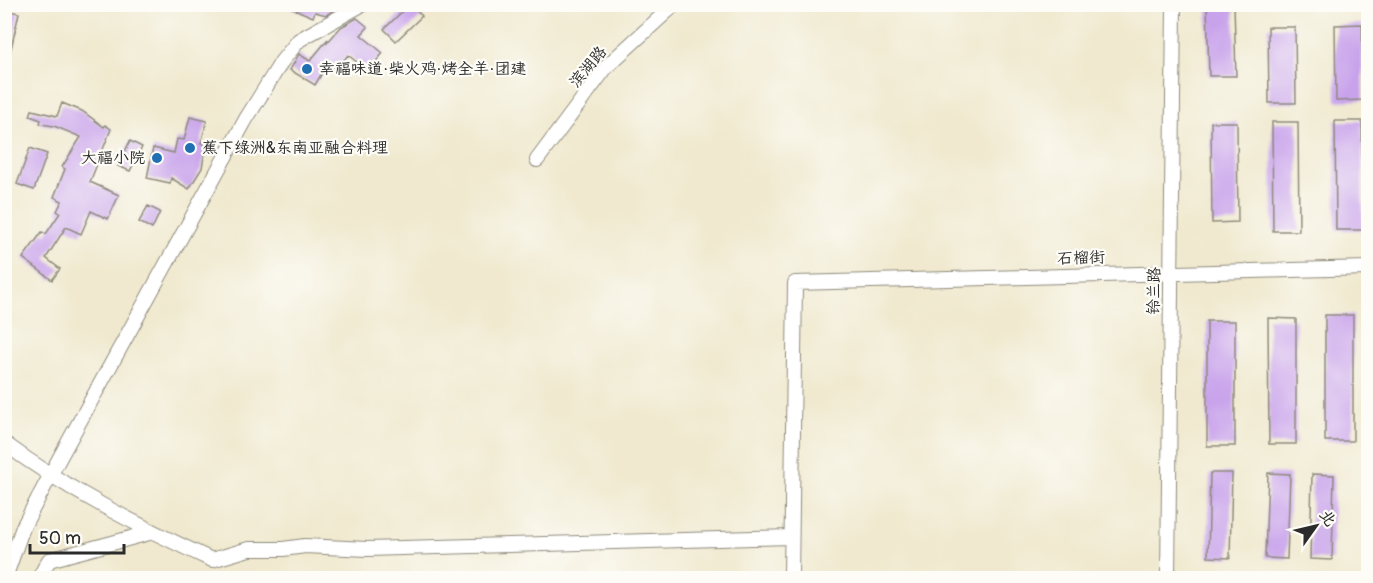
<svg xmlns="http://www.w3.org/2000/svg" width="1373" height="583" font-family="Pangolin,'LXGW WenKai TC',sans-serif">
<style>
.building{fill:#c8a2eb}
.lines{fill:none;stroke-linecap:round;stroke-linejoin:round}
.minor-casing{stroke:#8e8a7d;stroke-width:16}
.minor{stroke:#fff;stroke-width:14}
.poi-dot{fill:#1f6fb2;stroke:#fdfcf7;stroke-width:2}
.labels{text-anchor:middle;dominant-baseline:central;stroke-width:4.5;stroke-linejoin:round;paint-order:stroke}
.street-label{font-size:16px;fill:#2b2b2b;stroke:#fdfcf7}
.poi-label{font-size:16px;fill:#2b2b2b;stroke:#fdfcf7;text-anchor:start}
</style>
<rect width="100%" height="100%" fill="#fdfcf7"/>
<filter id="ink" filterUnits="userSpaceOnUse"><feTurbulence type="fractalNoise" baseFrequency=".0167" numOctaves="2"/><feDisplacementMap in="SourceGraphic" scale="12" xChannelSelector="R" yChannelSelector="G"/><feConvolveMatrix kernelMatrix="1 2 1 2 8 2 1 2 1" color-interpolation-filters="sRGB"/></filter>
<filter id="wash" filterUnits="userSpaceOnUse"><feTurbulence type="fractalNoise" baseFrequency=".008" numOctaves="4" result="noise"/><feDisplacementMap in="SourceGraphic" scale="24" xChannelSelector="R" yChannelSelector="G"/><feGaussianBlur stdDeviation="1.35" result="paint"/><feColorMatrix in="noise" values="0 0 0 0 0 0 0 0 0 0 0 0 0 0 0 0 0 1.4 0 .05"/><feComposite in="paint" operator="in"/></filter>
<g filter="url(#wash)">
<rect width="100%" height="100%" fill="#f0e9cf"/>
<g id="blocks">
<path class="building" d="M282,4H337L335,9L326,15L315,12L313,17Z
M410,4L422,16L396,41L384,29Z
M1207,4H1234L1236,76H1209Z
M4,10L19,13L9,58H4Z
M357,18L368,27L361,35L383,53L368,71L348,55L336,70L328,63L315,85L290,70L299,54L310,61L328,39L326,44L341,27Z
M1362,24L1363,100L1336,101L1335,25Z
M1268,27H1295L1296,103H1269Z
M62,103L82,111L104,127L105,125L111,129L90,182L119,195L108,219L91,211L81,234L66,227L46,258L60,269L52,280L23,258L42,232L46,234L60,213L57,211L62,201L54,197L65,169L62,167L81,137L54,126L40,124L41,120L30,116L32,110L57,116Z
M190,117L207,121L201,143L206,144L202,168L189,189L171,178L170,183L147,178L153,148L174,153L177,139L184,140Z
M1335,121H1362L1363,230H1336Z
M1211,122H1237L1238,222L1212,223Z
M1272,122H1298L1299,231H1273Z
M130,141L142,147L130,171L118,166Z
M30,148L47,154L34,190L17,184Z
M148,206L160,212L152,229L139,222Z
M1325,315H1353V441H1325Z
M1268,318L1296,319V444H1269Z
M1207,321H1235V446H1207Z
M1210,473H1232L1230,558L1208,557Z
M1268,473L1290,474L1287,559L1265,558Z
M1312,474L1334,475L1332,560L1310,559Z"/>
</g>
</g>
<g filter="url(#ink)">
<use href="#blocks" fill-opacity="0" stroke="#8e8a7d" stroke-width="1.5"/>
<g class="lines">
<defs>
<path id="minor" d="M537,160L607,66L675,4
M4,443C69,491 139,526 212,560L249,549H283L305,546L367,549L791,537
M5,578L23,527L59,459L246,119L282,61L299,40L363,4
M39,578L49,560L153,532
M791,578L795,283L1368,268
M1168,578L1174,4"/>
</defs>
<use href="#minor" class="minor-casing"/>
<use href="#minor" class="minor"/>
</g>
</g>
<g class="poi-dot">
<circle cx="307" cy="69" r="6"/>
<circle cx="190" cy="148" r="6"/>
<circle cx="157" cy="158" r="6"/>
</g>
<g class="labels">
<g class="street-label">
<text transform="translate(588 67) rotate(-50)">滨湖路</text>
<text transform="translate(1081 258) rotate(-2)">石榴街</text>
<text transform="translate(1154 291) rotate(-89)">铃兰路</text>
</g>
<g class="poi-label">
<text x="319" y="69">幸福味道·柴火鸡·烤全羊·团建</text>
<text x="202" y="148">蕉下绿洲&amp;东南亚融合料理</text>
<text x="145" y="158" text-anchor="end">大福小院</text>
</g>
</g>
<rect width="1373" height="583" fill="none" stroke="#fdfcf7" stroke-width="24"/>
<g transform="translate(1316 526) rotate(56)" stroke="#fdfcf7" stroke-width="4.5" paint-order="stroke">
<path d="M0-4.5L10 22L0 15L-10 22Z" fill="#2b2b2b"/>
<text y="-9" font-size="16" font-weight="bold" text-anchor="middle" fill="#2b2b2b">北</text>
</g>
<path d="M30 544v9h94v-9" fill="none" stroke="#2b2b2b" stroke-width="3"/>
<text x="39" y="544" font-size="18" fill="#2b2b2b" stroke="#fdfcf7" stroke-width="4.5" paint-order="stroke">50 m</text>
</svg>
